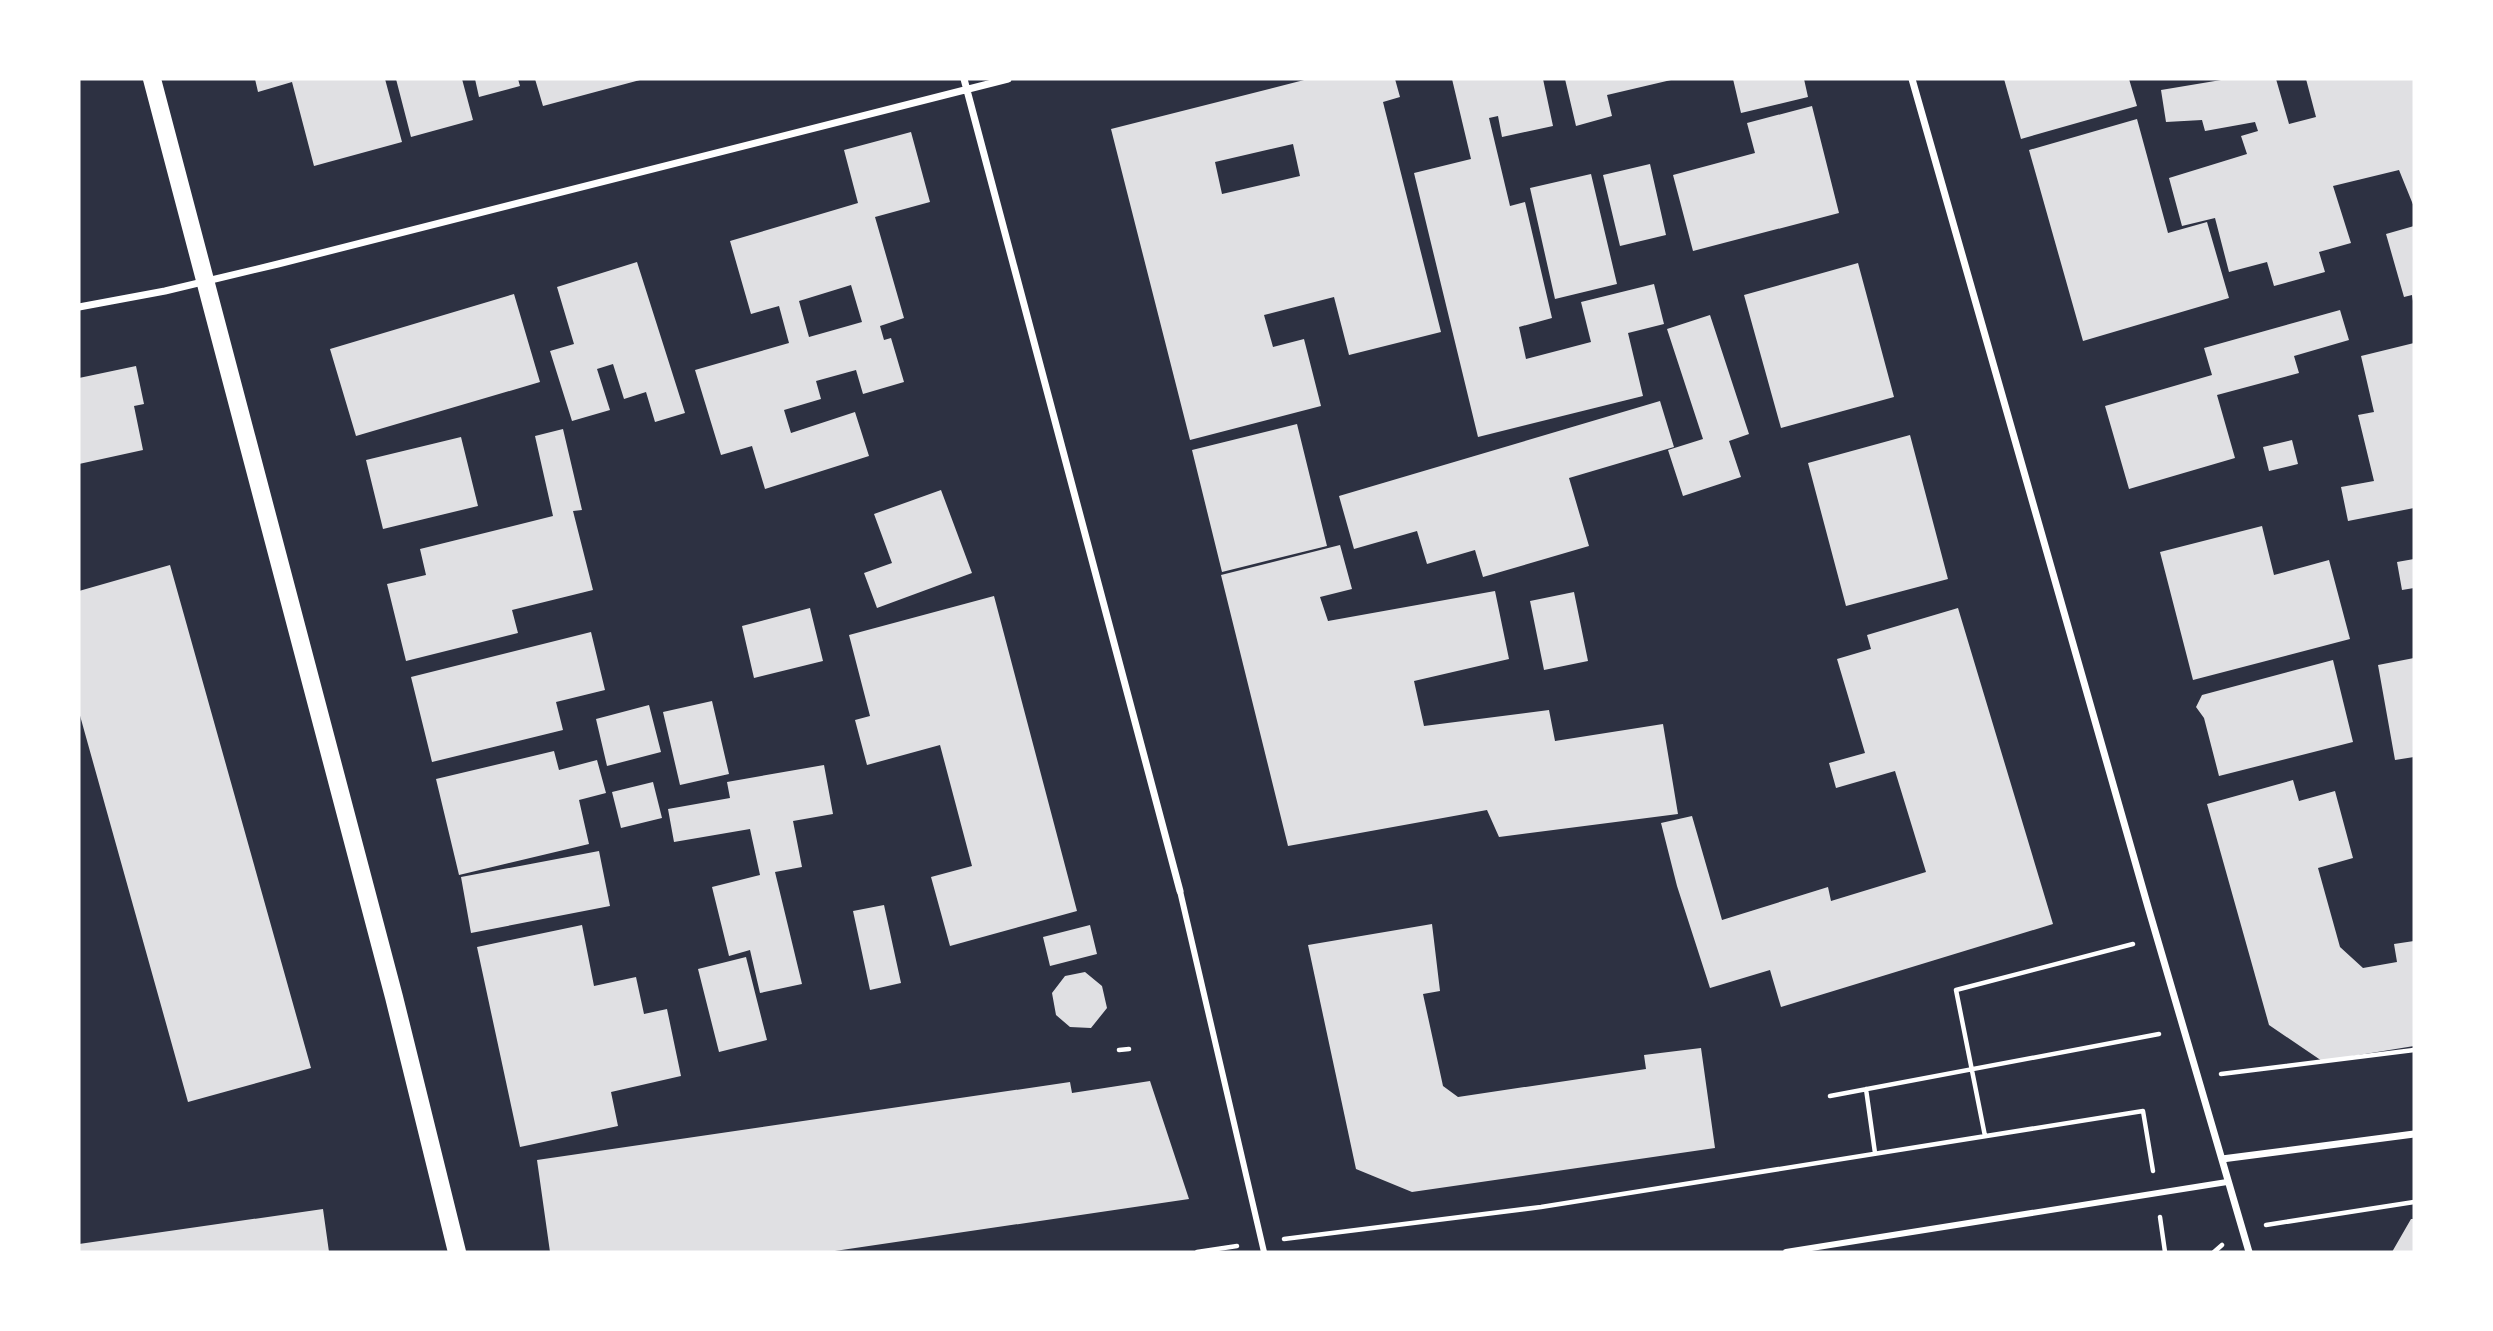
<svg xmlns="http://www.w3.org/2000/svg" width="2493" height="1331" font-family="'IBM Plex Sans',sans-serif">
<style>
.building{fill:#e0e0e3;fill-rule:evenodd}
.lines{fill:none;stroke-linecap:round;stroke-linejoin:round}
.path{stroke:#fff;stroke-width:4.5}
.pedestrian{stroke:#fff;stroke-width:6}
.minor{stroke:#fff;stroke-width:7}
.primary{stroke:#fff;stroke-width:18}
</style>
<rect width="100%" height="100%" fill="#2d3142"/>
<path class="building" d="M255,79H385L402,142L314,166L292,82L258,92Z
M396,79H462L473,120L411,137Z
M475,79H518L520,86L479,97Z
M535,79H640V80L543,106Z
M1308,79H1395L1400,97L1383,102L1441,332L1349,355L1334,297L1264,315L1273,347L1304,339L1321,406L1190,440L1111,129ZM1293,144L1300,176L1222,194L1215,162Z
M1452,79H1543L1553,126L1502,137L1498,116L1489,118L1510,206L1525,202L1552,318L1519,327L1526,359L1591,342L1581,302L1654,284L1664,324L1628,333L1643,396L1478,437L1414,173L1471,159Z
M1565,79H1671V80L1607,95L1612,116L1576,126Z
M1733,79H1804L1808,97L1741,113Z
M2004,79H2129L2137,106L2021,139Z
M2227,79H2276L2289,124L2316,117L2306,79H2414V207L2399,170L2333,186L2351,243L2319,252L2325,272L2274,286L2267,262L2229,272L2215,218L2182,226L2169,178L2247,154L2241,136L2258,131L2255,122L2205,131L2202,120L2166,122L2161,90Z
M1812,106L1839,213L1693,251L1673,175L1755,153L1747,123Z
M2137,119L2168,233L2207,222L2229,298L2083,341L2029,150Z
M911,132L930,202L875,217L904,318L880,326L884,340L891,338L904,382L863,394L856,370L816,381L821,399L784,410L791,433L855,412L869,456L765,489L752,446L721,455L695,370L789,343L779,306L751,314L730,241L858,203L844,150ZM851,285L862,322L809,337L799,301Z
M1650,164L1666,235L1620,246L1603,175Z
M1591,174L1617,284L1555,299L1530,188Z
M2414,226V300L2413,301L2412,295L2404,297L2386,234Z
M637,262L685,413L655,422L646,392L624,399L613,364L597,369L610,410L572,421L550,351L574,344L557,287Z
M1858,263L1894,397L1781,428L1744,295Z
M514,294L540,382L356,436L330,349Z
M2340,310L2349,340L2294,356L2299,373L2217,395L2235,458L2129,489L2105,406L2212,375L2204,348Z
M1710,315L1749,434L1729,441L1741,477L1683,496L1668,450L1703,439L1667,329Z
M2414,343V508L2348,521L2341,487L2374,481L2358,415L2374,412L2361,356Z
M136,366L144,404L134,406L143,450L79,464V378Z
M1660,401L1674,447L1569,478L1589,546L1483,577L1475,550L1427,564L1417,531L1354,549L1339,496Z
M1297,424L1327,546L1222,572L1192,450Z
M563,429L582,510L573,511L593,590L512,610L518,633L406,661L387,584L426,575L420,549L553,516L535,436Z
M1910,435L1948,579L1846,606L1808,463Z
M461,437L478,506L383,529L366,460Z
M2292,440L2298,464L2269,471L2263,447Z
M941,490L972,573L877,608L864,573L892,563L874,514Z
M2262,526L2274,575L2329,560L2350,639L2193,680L2160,552Z
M1340,545L1352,589L1320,597L1328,621L1495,591L1509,659L1414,681L1424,726L1549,710L1555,741L1663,724L1678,814L1499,837L1487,810L1288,846L1221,575Z
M2414,559V588L2402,590L2397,562Z
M170,565L311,1068L188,1102L79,712V591Z
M1574,592L1588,661L1544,670L1530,601Z
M994,596L1077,911L950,946L931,877L972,866L940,745L867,765L855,720L870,716L849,635Z
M810,608L823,661L754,678L742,626Z
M1958,608L2053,924L1781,1007L1770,970L1710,988L1677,886L1661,823L1692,816L1722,920L1828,887L1831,901L1926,872L1895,771L1836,788L1829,763L1865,753L1837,659L1871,649L1867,635Z
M591,632L605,690L556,702L563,730L432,762L411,677Z
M2414,658V757L2395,760L2378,665Z
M2333,660L2353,742L2219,776L2204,718L2196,707L2202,695Z
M712,701L729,774L680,785L663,712Z
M649,705L661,752L607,766L596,719Z
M554,751L559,770L597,760L606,793L579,800L589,844L459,875L436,779Z
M824,765L833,814L793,821L802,867L775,872L802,984L760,993L750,950L729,956L712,887L760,875L750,829L674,842L668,809L730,798L727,782Z
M2293,780L2299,801L2335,791L2353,858L2318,868L2340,947L2363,968L2397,962L2394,944L2414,941V1046L2322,1061L2269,1025L2207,804Z
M653,782L662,818L621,828L612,792Z
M599,851L610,906L471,933L461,877Z
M884,905L901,983L870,990L853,911Z
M1432,924L1440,991L1423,994L1443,1086L1458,1097L1646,1069L1644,1055L1701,1048L1715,1148L1412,1192L1356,1169L1308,945Z
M582,925L594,986L636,977L644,1014L667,1009L681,1076L611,1092L618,1126L520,1147L477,947Z
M1090,925L1097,954L1050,966L1043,937Z
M746,957L767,1040L719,1052L698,969Z
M1085,972L1102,986L1107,1008L1091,1028L1070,1027L1056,1015L1052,993L1065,976Z
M1150,1081L1189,1199L828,1252H550L537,1160L1070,1082L1072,1093Z
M323,1209L329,1252H79V1244Z
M2411,1219H2414V1252H2392Z"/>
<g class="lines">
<path class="path" d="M1119,1050L1129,1049
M2221,1074L2414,1050
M1866,1089L1875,1153
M1830,1096L2159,1034
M1985,1136L1956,990L2133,944
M2160,1217L2165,1252
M2266,1225L2414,1202
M1284,1239L1541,1207L2143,1111L2153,1171
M1197,1252L1237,1246
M2214,1252L2222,1245"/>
<path class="pedestrian" d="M1180,891L1264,1252
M1786,1252L2227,1182"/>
<path class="minor" d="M964,79L1180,891
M1912,79L2148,907L2249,1252
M79,307L165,291L278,264L1008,79
M2222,1159L2414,1134"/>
<path class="primary" d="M152,79L394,997L457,1252"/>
</g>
<rect width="2493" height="1331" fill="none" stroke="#ffffff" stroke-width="161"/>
</svg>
